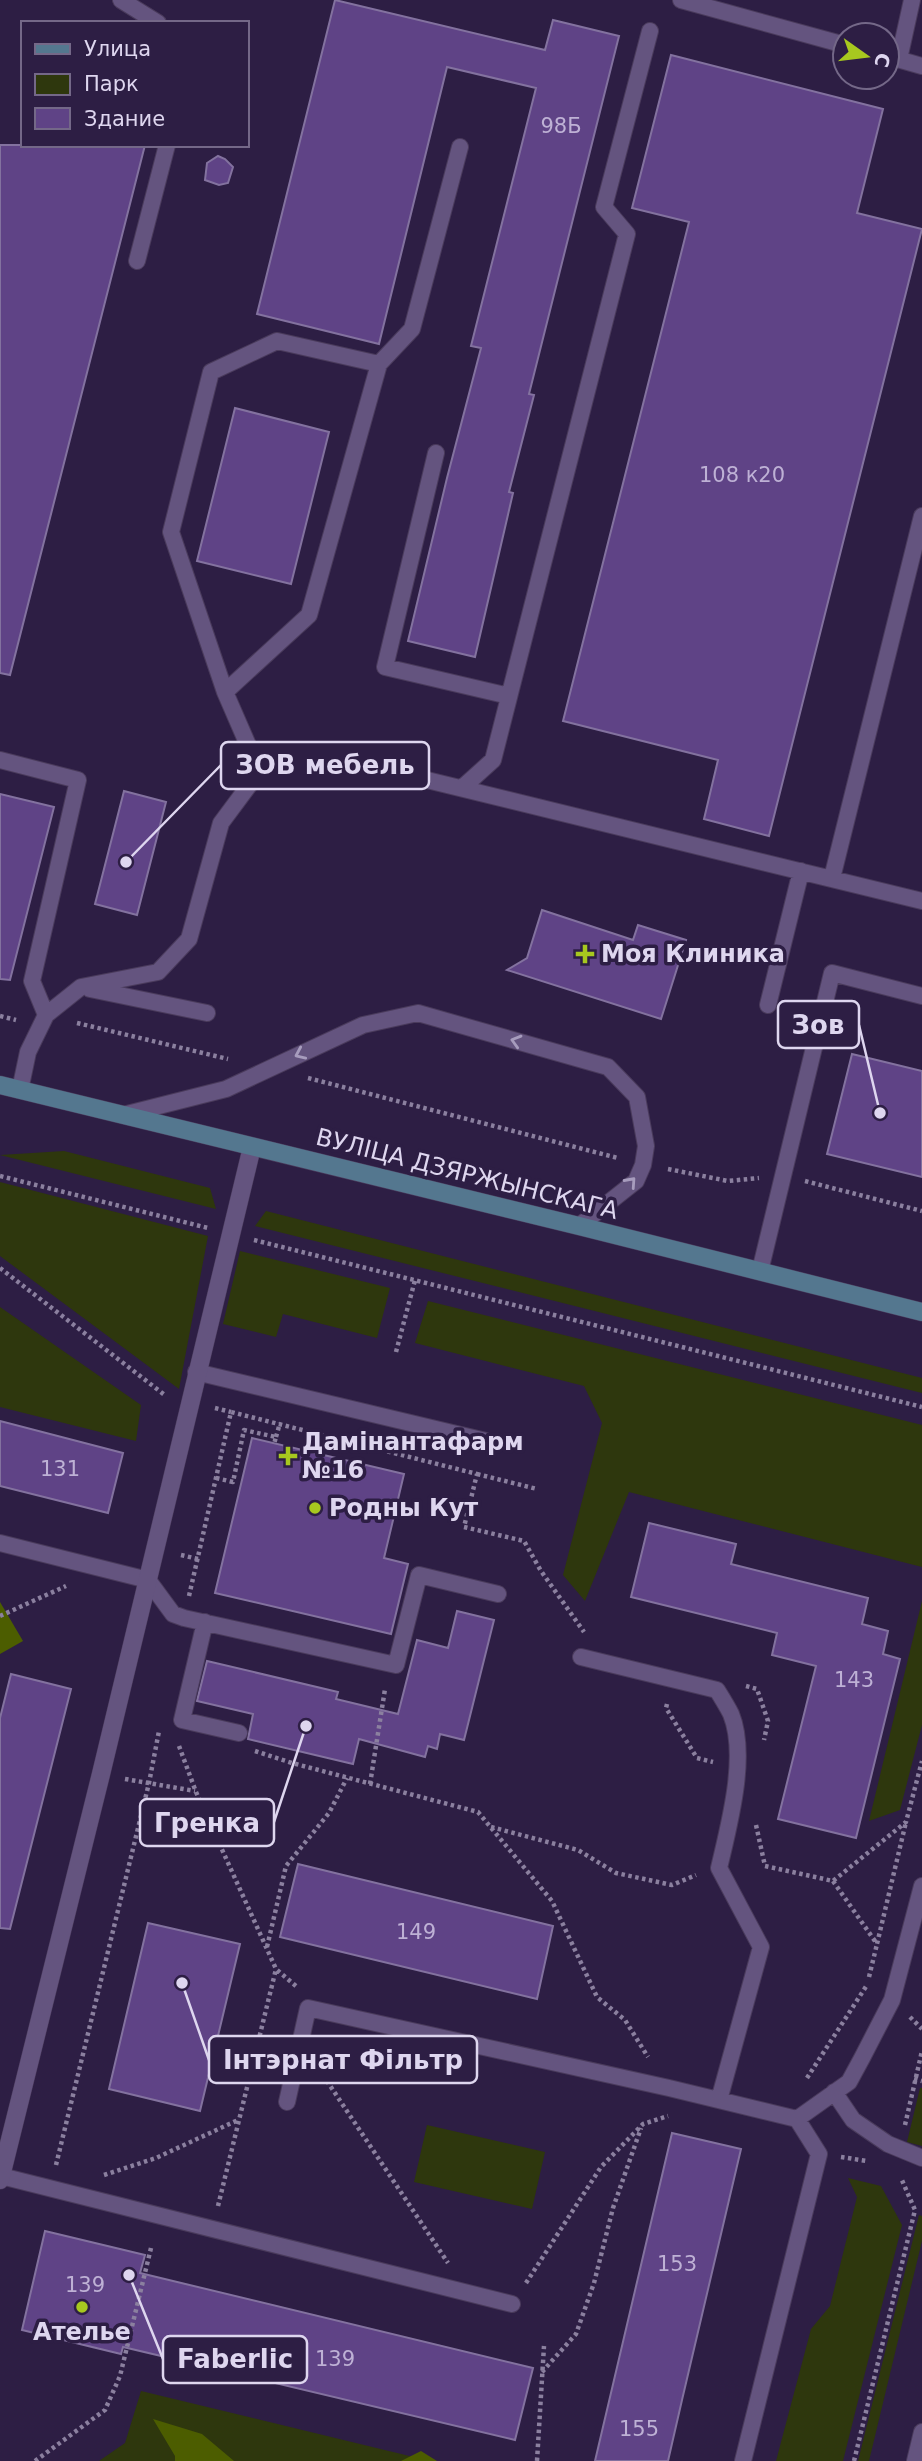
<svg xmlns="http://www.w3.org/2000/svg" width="922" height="2461" font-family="'DejaVu Sans',sans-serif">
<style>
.green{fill:#2e370d}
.forest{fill:#4c5d00}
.building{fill:#5f4386;stroke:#83729f;stroke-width:2}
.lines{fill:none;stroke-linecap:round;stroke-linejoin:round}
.lane-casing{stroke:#4a3b5c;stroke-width:18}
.street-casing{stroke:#4a3b5c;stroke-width:19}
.secondary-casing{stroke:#4a3b5c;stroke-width:19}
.path{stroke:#8b809f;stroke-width:4.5;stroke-dasharray:3.5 3.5;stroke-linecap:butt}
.lane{stroke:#64547f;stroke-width:16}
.street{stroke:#64547f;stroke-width:18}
.secondary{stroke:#54778f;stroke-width:18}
.oneway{stroke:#a79cbd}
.poi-dot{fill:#a7c81f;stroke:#2d1e44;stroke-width:2.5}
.labels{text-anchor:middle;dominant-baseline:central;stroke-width:7;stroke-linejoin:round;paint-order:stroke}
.number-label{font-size:21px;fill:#beb1d5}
.poi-label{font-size:24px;font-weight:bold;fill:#ded6ef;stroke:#2d1e44;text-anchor:start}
.street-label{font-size:24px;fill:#ded6ef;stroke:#2d1e44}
.leader{fill:none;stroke:#ded6ef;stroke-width:2.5}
.callout-dot{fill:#ded6ef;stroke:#2d1e44;stroke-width:2.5}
.callout{fill:#2d1e44;stroke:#ded6ef;stroke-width:2.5}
.callout-label{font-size:26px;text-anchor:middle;font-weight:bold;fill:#ded6ef}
</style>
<rect width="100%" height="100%" fill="#2d1e44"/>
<path class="green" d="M64,1151L210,1188L216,1209L0,1155Z
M0,1182L208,1236L179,1389L0,1256Z
M266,1211L922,1378V1393L255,1226Z
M240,1251L390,1288L377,1338L283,1314L276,1337L223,1324Z
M428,1301L922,1425V1567L629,1492L585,1601L563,1575L602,1423L584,1386L415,1343Z
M0,1307L141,1405L136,1441L0,1407Z
M922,1601V1725L900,1810L869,1821Z
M920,2088H922V2146L907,2142Z
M427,2125L545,2152L532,2209L414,2182Z
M848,2178L881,2186L902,2225L843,2461H776L811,2329L830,2306L857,2197Z
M919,2215L922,2216V2241L869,2461H858Z
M141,2391L430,2461H99L125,2443Z"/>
<path class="forest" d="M0,1602L23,1641L0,1654Z
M153,2419L202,2434L234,2461H175V2456Z
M421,2451L437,2461H401Z"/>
<path class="building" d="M335,0L545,50L553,20L619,36L529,394L534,395L509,492L513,493L475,657L408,641L447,478L481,348L471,346L536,88L447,67L379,344L257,314Z
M671,55L883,109L857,213L922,229L769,836L704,819L718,760L563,721L689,222L632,208Z
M0,145H145L10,675L0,673Z
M218,156L225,159L233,167L228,183L219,185L205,180L207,163Z
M235,408L329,432L291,584L197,561Z
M124,791L166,802L137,915L95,904Z
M0,794L54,807L10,980L0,979Z
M542,910L633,940L638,925L686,940L661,1019L507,970L527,958Z
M852,1054L922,1071V1177L827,1154Z
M0,1421L123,1453L108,1513L0,1486Z
M252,1438L404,1474L384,1558L408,1564L391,1634L215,1593Z
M649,1523L736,1544L731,1564L868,1598L862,1624L888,1631L883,1654L900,1659L856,1838L778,1819L816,1666L772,1655L777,1633L631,1597Z
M457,1611L494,1620L464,1740L440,1734L437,1749L428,1746L425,1757L359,1739L353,1764L248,1739L253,1714L197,1701L207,1661L338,1692L336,1699L398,1714L417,1640L448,1648Z
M11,1674L71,1689L10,1929L0,1928V1718Z
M298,1864L553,1926L537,1999L280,1937Z
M148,1923L240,1944L200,2111L109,2089Z
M672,2133L741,2149L682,2400L668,2461H595Z
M45,2231L145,2255L140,2273L533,2368L515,2440L123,2347L121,2354L22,2330Z"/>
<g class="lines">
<defs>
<path id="lane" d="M121,0L158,23
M681,0L845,45
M887,56L922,66
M899,59L912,0
M137,261L167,145
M436,453L385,667L509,696
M225,692L171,532L211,372L277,341L379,364
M0,760L78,780L32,981L46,1015
M261,775L225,692L309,615L379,364L412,329L460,147
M462,788L493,760L627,234L604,207L650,31
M832,878L922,516
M90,989L207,1013
M768,1005L801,871
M20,1090L28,1052L46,1015L81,987L158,972L189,939L221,823L253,780L294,753L345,760L922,901
M123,1115L226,1089L363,1025L418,1013L608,1067L637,1097L646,1146L643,1165L636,1181L579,1226
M760,1271L832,973L922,996
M196,1372L486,1441
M0,1543L148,1580L173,1614L184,1618L396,1665L419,1575L498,1594
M205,1622L182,1720L239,1733
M581,1657L717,1690C722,1698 727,1706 731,1714C748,1756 729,1825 719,1868L761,1947L719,2100
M834,2092L853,2120L888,2144L922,2158
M287,2102L308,2008L669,2088L797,2119L849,2082L862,2058L892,2000L922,1886
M1,2176L512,2304
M743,2461L819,2154L797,2119
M915,2461L922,2432"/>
<path id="street" d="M0,2180L101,1774L252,1147"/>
<path id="secondary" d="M0,1085L579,1226L922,1312"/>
</defs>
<use href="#lane" class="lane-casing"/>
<use href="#street" class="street-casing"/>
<use href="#secondary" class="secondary-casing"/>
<path class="path" d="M0,1016L16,1020
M77,1023L228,1059
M308,1078L618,1158
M668,1169L728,1181L759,1178
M0,1176L208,1228
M805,1181L922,1211
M254,1240L922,1407
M0,1268L166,1396
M396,1352L415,1280
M215,1408L231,1412
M276,1437L280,1423
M477,1474L537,1489
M216,1478L233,1482L244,1430L276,1437L274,1444
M181,1555L198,1559
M189,1596L231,1412L477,1474L464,1527L524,1541L541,1571L584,1632
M0,1616L66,1586
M746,1686L757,1689L768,1721L764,1740
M667,1704L666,1708L697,1758L713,1762
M179,1746L196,1792L276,1969L297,1987
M255,1751L292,1763L478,1812L552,1901L597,1997L625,2020L648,2057
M125,1779L195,1791
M370,1784L385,1689
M756,1825L765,1866L833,1881L906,1822L922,1761
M491,1827L578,1850L616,1873L672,1885L696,1875
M833,1881L877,1944L906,1822
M267,1947L286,1866L329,1813L347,1778
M869,1977L877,1944
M910,2017L922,2029
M319,2069L448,2263
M807,2078L867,1985
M914,2079L922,2081
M905,2125L922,2051
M841,2157L867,2161
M56,2165L149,1783L159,1731
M104,2175L156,2158L238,2120
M218,2206L276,1969
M526,2283L601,2167L643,2124L668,2116
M542,2372L576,2334L594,2283L613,2208L641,2128
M35,2461L105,2410L120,2376L151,2248
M537,2461L544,2346
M854,2461L915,2210L901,2178"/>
<use href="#lane" class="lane"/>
<use href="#street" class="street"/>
<use href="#secondary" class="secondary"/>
</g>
<defs><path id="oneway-chevron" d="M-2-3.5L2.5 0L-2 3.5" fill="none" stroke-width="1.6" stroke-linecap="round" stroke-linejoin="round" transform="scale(1.75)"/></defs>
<g class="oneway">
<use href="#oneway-chevron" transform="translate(516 1041) rotate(-164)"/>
<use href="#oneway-chevron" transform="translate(300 1054) rotate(156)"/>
<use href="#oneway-chevron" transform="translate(631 1182) rotate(-48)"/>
</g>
<g class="poi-dot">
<path d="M581.5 943.5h7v7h7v7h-7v7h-7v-7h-7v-7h7z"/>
<path d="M284.5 1445.5h7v7h7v7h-7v7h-7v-7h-7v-7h7z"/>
<circle cx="315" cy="1508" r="7"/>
<circle cx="82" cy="2307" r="7"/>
</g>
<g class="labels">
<g class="number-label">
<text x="561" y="126">98Б</text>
<text x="742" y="475">108 к20</text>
<text x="60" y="1469">131</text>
<text x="854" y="1680">143</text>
<text x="416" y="1932">149</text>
<text x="677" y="2264">153</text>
<text x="85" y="2285">139</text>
<text x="335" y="2359">139</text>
<text x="639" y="2429">155</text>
</g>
<g class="poi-label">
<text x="601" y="954">Моя Клиника</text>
<text x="302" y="1442">Дамінантафарм<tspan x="302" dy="28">№16</tspan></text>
<text x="329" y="1508">Родны Кут</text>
<text x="82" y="2332" text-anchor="middle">Ателье</text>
</g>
<g class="street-label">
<text transform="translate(467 1174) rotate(14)">ВУЛІЦА ДЗЯРЖЫНСКАГА</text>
</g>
</g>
<path class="leader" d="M126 862L221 765M880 1113L859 1025M306 1726L274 1822M182 1983L209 2060M129 2275L163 2359"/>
<g class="callout-dot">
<circle cx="126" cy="862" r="7"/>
<circle cx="880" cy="1113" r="7"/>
<circle cx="306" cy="1726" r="7"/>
<circle cx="182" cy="1983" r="7"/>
<circle cx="129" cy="2275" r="7"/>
</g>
<g class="callout">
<rect x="221" y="742" width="208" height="47" rx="7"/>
<rect x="778" y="1001" width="81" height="47" rx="7"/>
<rect x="140" y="1799" width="134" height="47" rx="7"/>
<rect x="209" y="2036" width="268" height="47" rx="7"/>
<rect x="163" y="2336" width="144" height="47" rx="7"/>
</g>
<g class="callout-label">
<text x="325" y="774">ЗОВ мебель</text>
<text x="818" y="1034">Зов</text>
<text x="207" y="1832">Гренка</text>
<text x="343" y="2069">Інтэрнат Фільтр</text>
<text x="235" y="2368">Faberlic</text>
</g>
<rect x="21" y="21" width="228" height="126" fill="#2d1e44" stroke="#746888" stroke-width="2"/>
<rect x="35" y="44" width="35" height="10" fill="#54778f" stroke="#746888" stroke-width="2"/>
<text x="84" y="56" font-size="21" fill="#ded6ef">Улица</text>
<rect x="35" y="74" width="35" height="21" fill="#2e370d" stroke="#746888" stroke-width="2"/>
<text x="84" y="91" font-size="21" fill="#ded6ef">Парк</text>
<rect x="35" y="108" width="35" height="21" fill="#5f4386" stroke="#746888" stroke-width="2"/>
<text x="84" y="126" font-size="21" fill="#ded6ef">Здание</text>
<g transform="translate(866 56) rotate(104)"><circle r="33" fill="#2d1e44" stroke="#746888" stroke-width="2"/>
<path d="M0-5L12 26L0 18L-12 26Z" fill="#a7c81f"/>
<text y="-10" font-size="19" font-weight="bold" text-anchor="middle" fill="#ded6ef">С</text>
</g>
</svg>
